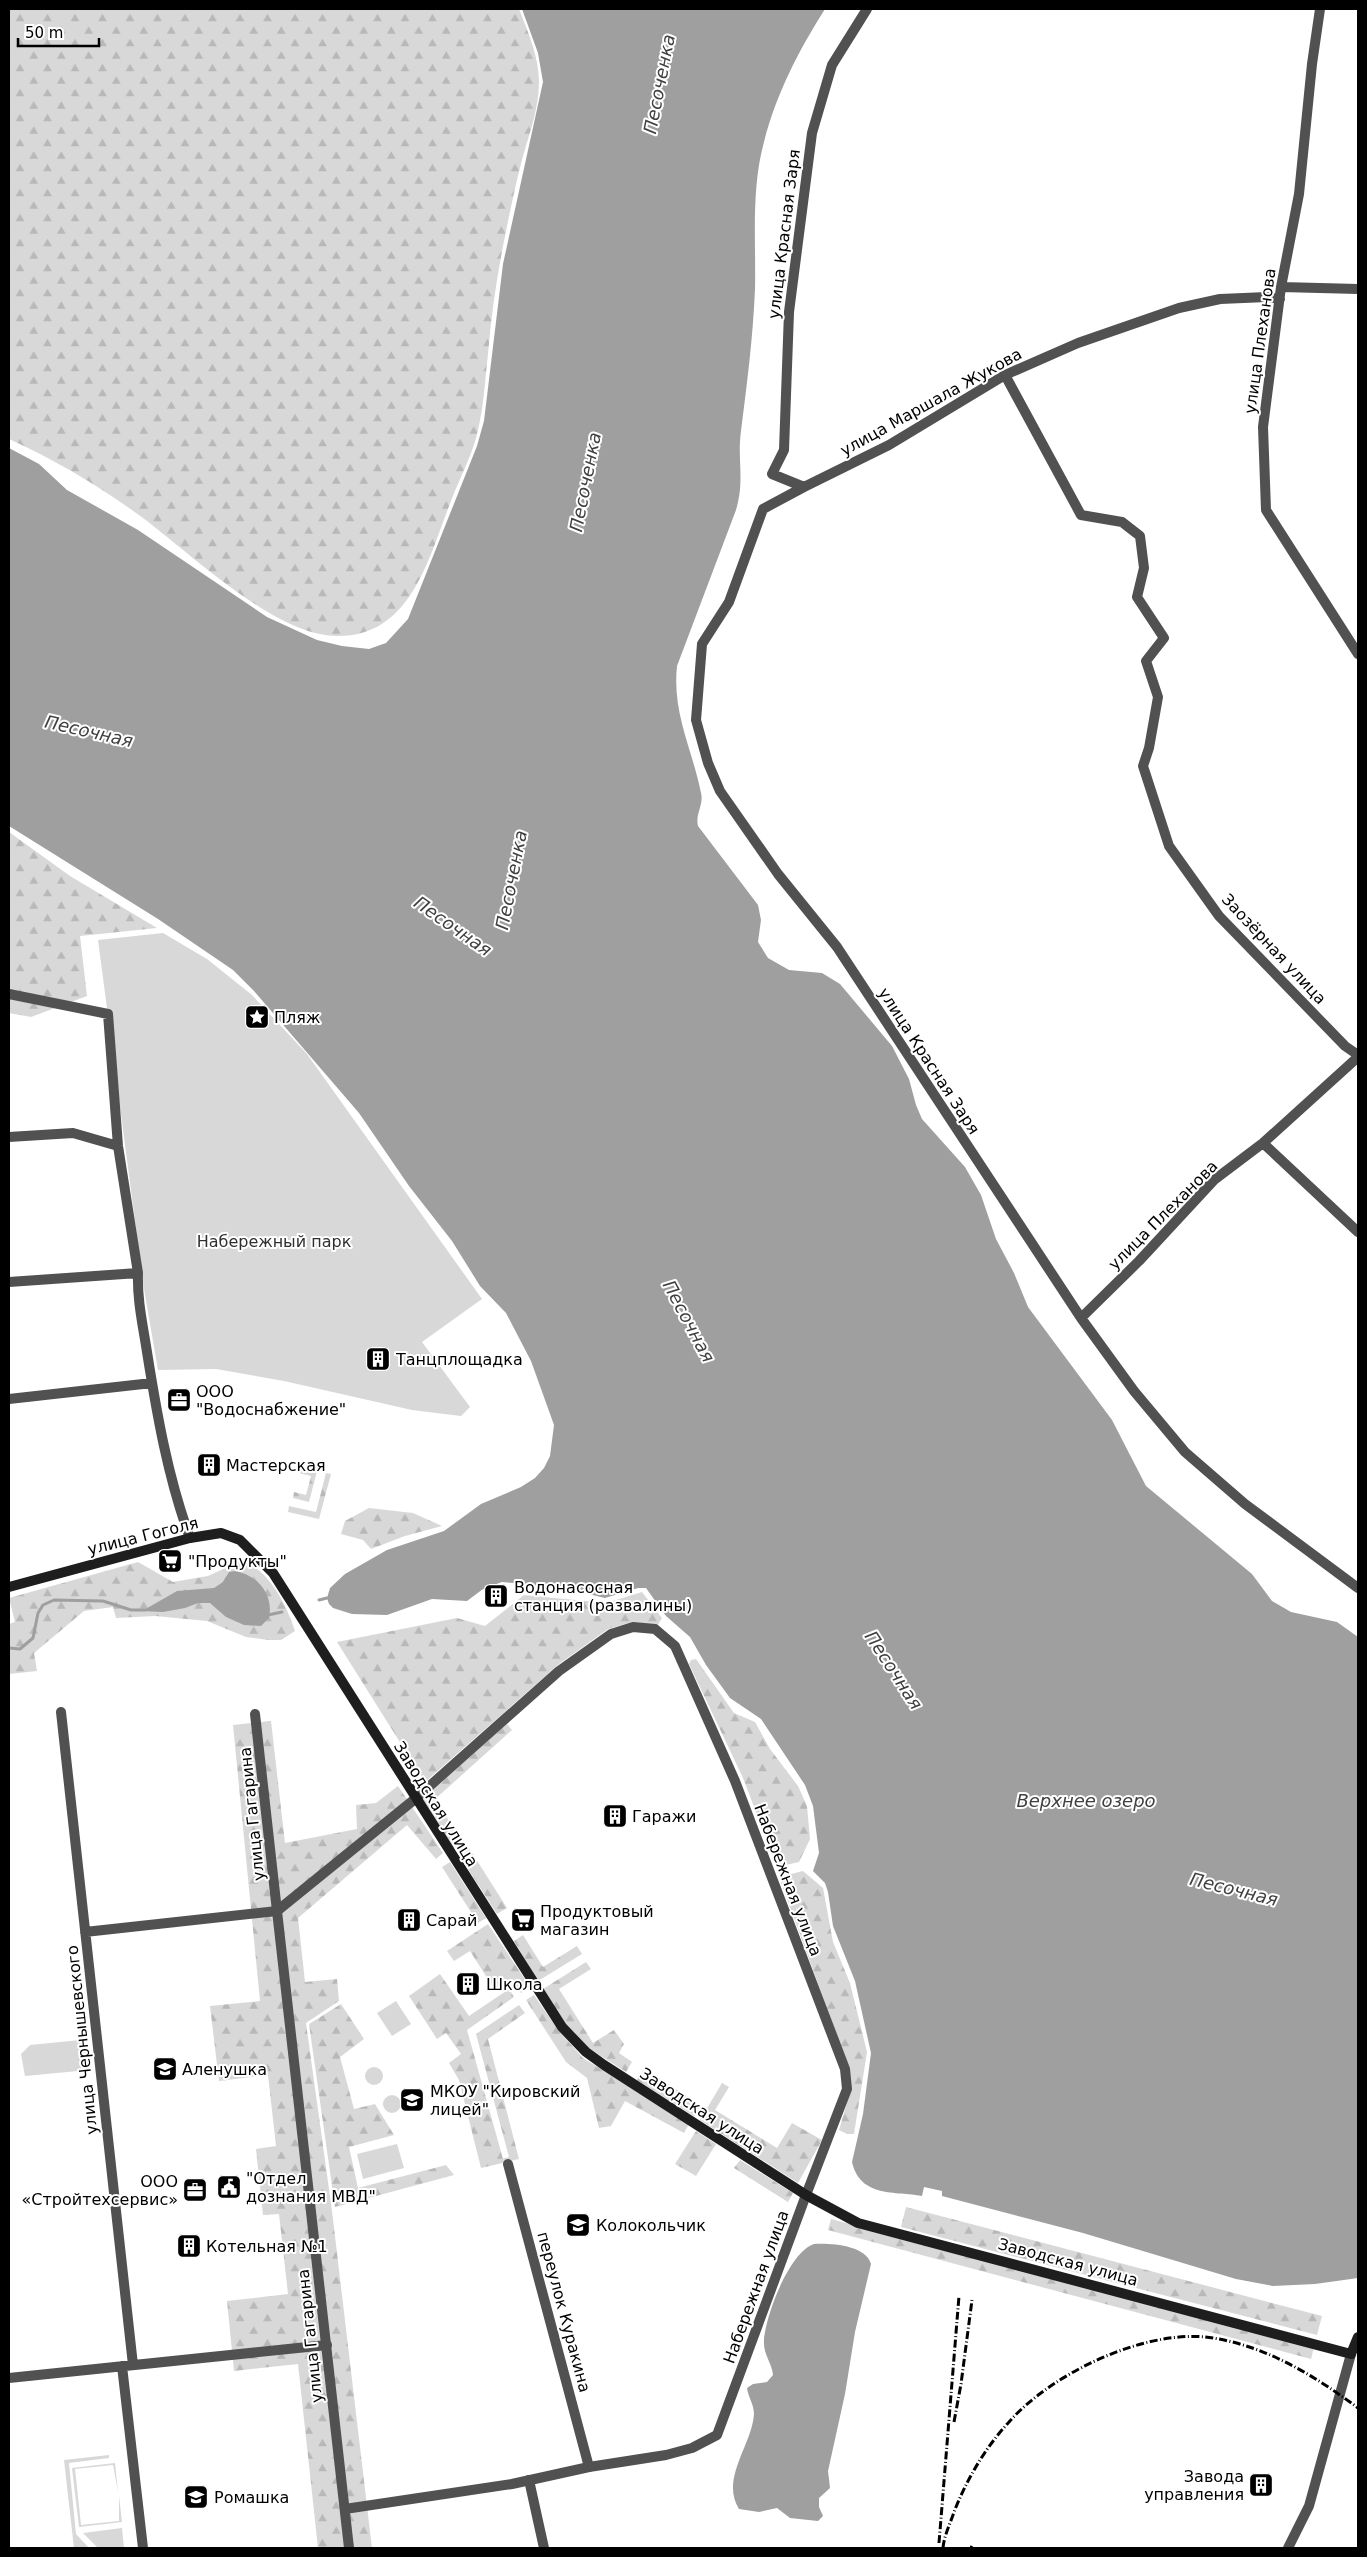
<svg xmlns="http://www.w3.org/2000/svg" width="1367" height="2557" font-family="'DejaVu Sans',sans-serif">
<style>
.green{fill:#d8d8d8}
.forest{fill:url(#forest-firs)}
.water{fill:#9f9f9f}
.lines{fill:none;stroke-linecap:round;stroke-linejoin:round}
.stream{stroke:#9f9f9f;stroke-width:3}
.minor{stroke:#515151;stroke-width:10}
.tertiary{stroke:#515151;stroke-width:10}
.secondary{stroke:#1e1e1e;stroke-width:10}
.rail{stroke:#000;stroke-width:3;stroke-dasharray:8 2.5 1 2.5;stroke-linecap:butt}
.labels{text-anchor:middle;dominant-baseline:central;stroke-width:4;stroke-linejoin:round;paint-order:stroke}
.street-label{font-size:16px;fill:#000;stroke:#fff}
.poi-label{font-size:16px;fill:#000;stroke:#fff;text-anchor:start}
.park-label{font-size:16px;fill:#2f2f2f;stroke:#fff}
.water-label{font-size:18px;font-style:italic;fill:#404040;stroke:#fff}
</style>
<defs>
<pattern id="forest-firs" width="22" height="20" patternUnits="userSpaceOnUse" patternTransform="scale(1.25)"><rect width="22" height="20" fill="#d8d8d8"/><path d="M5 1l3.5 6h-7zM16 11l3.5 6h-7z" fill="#b8b8b8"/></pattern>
</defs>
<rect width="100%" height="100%" fill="#fff"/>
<path class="green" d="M163,933L207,959L252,995L307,1054L482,1299L422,1342L470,1407L461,1416L412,1410L284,1381L216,1369L158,1370L144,1289L98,940Z
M396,2001L411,2024L392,2036L377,2013Z
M80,2040L85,2042L88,2064L78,2071L25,2076L21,2054L30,2045Z
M365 2076a9 9 0 1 1 18 0a9 9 0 1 1-18 0Z
M383 2104a9 9 0 1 1 18 0a9 9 0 1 1-18 0Z
M397,2144L404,2168L363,2179L357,2154Z
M109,2455V2458L69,2463L76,2534L89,2548H74L64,2460Z
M115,2463L118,2492L113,2465L75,2469L81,2525L119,2521V2496L122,2522L79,2527L72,2468Z
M122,2528L124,2548H98L83,2533Z"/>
<path class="forest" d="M9,9H519C528,32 539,57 539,82C539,107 530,132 523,156C515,186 509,216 503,246C496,282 491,318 488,354C485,379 484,405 478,430C473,454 460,477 451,501C429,556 412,637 337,636C273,636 187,549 136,513C96,484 53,459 9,439Z
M9,832L70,876L157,928L80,936L87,996L31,1017L9,1013Z
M300,1467L317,1471L309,1502L293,1498L294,1492L306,1495L311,1476L299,1473Z
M326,1473L331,1474L319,1519L288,1512L289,1506L316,1512Z
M369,1508L413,1513L442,1526L405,1536L371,1549L363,1540L341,1534L345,1521Z
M234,1561C264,1559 287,1605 295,1631L281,1640H268L246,1637L207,1621L155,1616L116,1618L113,1607L84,1611L34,1653L37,1671L9,1674V1624L15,1622L9,1598L138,1562L173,1582L208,1576L232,1565Z
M642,1592L662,1618L658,1625L632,1622L608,1629L559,1664L425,1782L337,1642L457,1618L485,1626L524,1595L606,1603Z
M696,1659L734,1713L755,1722L770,1749L798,1786L807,1806L810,1839L799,1862L777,1867L743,1778L689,1664L691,1660Z
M271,1721L285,1843L357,1829L356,1805L376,1803L398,1786L443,1853L436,1859L407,1825L298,1918L305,1982L337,1979L339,2001L306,2023L332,2211L372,2548H318L298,2364L234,2371L227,2301L288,2294L279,2214L263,2215L256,2149L276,2146L268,2075L219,2081L210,2006L260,2001L233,1725Z
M507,1724L512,1730L434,1800L464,1841L453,1848L421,1800Z
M469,1848L507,1908L497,1914L459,1855Z
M450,1862L486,1918L478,1923L442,1867Z
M803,1871L823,1888L833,1942L850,1983L867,2052L854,2134H847L839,2130L851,2089L849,2068L779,1877Z
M488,1924L530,1987L521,1993L512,1979L495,1990L470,1951L454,1961L447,1951Z
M523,1935L543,1967L577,1946L582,1954L538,1981L514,1941Z
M586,1962L591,1969L559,1989L593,2043L614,2030L624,2044L619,2053L632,2062L626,2072L590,2049L566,2025L543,1989Z
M440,1974L469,2016L509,1989L514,1997L467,2030L503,2159L509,2157L476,2034L519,2005L525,2013L488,2039L519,2159L481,2168L459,2080L449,2063L461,2054L446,2033L437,2039L409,1996Z
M534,1995L558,2030L583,2058L689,2124L684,2133L625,2101L611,2126L599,2128L587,2078L566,2062L526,2000Z
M341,2004L364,2039L340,2057L354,2109L375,2104L394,2135L349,2147L358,2188L446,2165L454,2175L335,2207L309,2024Z
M644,2069L701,2105L694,2116L637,2080Z
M722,2083L729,2087L715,2110L777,2148L792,2123L822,2140L798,2183L700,2120Z
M696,2131L716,2144L696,2176L675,2164Z
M740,2160L793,2193L788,2202L734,2168Z
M906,2207L1322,2316L1317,2335L901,2227Z
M831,2219L1314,2347L1311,2359L828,2230Z"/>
<path class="water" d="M522,9H825C799,50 776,94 764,142C751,189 756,240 755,289C753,337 747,384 741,431C737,461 745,479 736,510L677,666C672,713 692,748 701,793C704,805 695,814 698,826L758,905L761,920L758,942L768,958L789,970L822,973L840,984L892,1046L909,1079L916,1105L922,1119L965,1167L981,1195L996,1239L1014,1273L1028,1307L1112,1420L1146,1486L1252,1574L1272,1601L1291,1612L1337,1622L1358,1637V2278L1315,2284L1273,2286L1236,2279L1083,2233L942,2196V2191L924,2187L922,2196C896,2191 860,2198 852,2162L863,2114L871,2053L855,1981L833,1926L828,1892L825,1883L813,1871L819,1853L813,1806L805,1785L761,1719L730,1698L706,1665L690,1637L666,1616L646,1588H638L605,1598L564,1588L502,1582L483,1589L467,1601L432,1599L387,1615L352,1614L333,1608L329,1604L327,1598L330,1588L345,1574L387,1550L444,1531L481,1504L521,1487L535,1478L544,1468L550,1456L554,1425L531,1361L506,1313L480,1286L452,1241L409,1186L359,1113L254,991L233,970L158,919L9,826V448L39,464L67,490L138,530L267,617L317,640L342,646L369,649L386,643L408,619L477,446L484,421L503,264L543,82L538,53Z
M235,1571C258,1575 274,1595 269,1618L261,1626L244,1625L226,1617L210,1603H198L185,1608L163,1612L142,1611L177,1591L214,1588L223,1582L229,1572Z
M814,2244C830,2243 866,2245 871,2264L855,2332L845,2394L828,2471L830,2488L819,2498V2507L823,2516L818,2521L790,2518L777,2508L759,2512L739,2509C720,2479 752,2445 754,2414C754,2404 748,2397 747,2388L753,2384L767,2382L773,2375C772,2363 763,2354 764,2341C765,2317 789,2252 814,2244Z"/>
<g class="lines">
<path class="stream" d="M319,1600L327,1598
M268,1615L282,1612
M9,1648L20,1649L33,1638L38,1613L43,1605L54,1600L103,1601L131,1610H145"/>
<path class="minor" d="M867,9L832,65L812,133L789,312L784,450L772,474L804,487L889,445L1005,375L1078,343L1179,308L1220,299L1267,297L1280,299
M1320,9L1312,64L1299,194L1281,287L1263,427L1266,510L1358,654
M1281,287L1358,289
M1005,375L1081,515L1122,522L1140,536L1144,568L1137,597L1164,638L1146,661L1158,697L1149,748L1143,766L1169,846L1219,916L1345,1046L1358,1055
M804,487L763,509L729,602L702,644L696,720L708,763L720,791L778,874L837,947L1081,1318L1134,1391L1185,1452L1245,1504L1358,1588
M9,994L108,1014L118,1146L138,1273C137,1300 143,1326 147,1352C157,1415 168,1478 190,1538
M9,1137L73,1133L118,1146
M1263,1143L1358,1232
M9,1282L138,1273
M1081,1318L1139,1261L1214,1180L1263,1143L1358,1057
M9,1399L152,1383
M61,1712L133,2365
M415,1799L559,1671L611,1634L633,1627L655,1629L675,1646L735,1781L845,2069L847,2089L806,2195
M85,1932L277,1911
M508,2164L589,2467
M122,2366L143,2548
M9,2378L327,2345
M529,2480L544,2548"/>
<path class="tertiary" d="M255,1714L277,1911
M345,2509L512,2484L589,2467L666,2455L692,2448L717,2435L806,2195
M349,2548L277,1911L415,1799
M1288,2548L1309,2506L1351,2354"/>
<path class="secondary" d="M9,1587L190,1538L221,1533L240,1540L273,1573L562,2027L586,2052L604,2065L806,2195L858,2223L1351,2354L1358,2337"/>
<path class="rail" d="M954,2422L961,2384L972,2300
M939,2543L959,2296
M943,2548C944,2536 950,2524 954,2512C967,2479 985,2448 1009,2422C1051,2374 1141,2331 1205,2337C1261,2343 1314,2375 1358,2408
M971,2548L972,2546"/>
</g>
<defs>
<symbol id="sight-square" viewBox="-11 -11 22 22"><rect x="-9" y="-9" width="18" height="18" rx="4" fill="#000" stroke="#fff"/><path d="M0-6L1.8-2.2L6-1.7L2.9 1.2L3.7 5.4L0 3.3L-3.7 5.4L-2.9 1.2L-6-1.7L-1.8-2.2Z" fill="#fff"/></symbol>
<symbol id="building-square" viewBox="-11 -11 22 22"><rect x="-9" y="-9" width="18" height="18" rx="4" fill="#000" stroke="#fff"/><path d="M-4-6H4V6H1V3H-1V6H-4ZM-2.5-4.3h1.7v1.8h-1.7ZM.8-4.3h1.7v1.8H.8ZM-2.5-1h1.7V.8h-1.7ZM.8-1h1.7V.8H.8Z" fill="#fff"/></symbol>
<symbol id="office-square" viewBox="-11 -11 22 22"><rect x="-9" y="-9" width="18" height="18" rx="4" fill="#000" stroke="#fff"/><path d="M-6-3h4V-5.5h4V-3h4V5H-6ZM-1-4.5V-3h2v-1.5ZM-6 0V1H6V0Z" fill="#fff"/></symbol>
<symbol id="supermarket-square" viewBox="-11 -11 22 22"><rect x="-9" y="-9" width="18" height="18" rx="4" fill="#000" stroke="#fff"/><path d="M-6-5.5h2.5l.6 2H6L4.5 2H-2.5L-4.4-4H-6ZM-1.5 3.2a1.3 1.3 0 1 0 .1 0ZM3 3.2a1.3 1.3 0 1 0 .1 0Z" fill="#fff"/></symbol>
<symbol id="school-square" viewBox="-11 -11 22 22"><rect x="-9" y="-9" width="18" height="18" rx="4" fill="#000" stroke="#fff"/><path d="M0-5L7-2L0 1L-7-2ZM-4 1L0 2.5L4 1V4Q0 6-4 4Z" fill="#fff"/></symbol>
<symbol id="civic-square" viewBox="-11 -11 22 22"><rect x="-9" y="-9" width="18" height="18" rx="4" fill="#000" stroke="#fff"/><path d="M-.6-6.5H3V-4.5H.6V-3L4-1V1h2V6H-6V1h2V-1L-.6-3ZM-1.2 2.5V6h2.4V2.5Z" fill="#fff"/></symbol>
</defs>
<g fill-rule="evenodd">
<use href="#sight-square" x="243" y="1003" width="28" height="28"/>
<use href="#building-square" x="364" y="1345" width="28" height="28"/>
<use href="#office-square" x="165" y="1386" width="28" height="28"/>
<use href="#building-square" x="195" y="1451" width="28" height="28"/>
<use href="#supermarket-square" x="156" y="1547" width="28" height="28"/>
<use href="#building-square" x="482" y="1582" width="28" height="28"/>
<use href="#building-square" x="601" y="1802" width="28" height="28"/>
<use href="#building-square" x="395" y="1906" width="28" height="28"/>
<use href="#supermarket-square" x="509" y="1906" width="28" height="28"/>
<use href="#building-square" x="454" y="1970" width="28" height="28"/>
<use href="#school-square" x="151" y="2055" width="28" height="28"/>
<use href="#school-square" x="398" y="2086" width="28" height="28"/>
<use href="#civic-square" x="215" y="2173" width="28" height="28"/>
<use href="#office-square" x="181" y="2176" width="28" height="28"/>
<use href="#school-square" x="564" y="2211" width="28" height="28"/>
<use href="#building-square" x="175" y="2232" width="28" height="28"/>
<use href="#building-square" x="1247" y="2471" width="28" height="28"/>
<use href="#school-square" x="182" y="2483" width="28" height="28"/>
</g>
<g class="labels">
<g class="street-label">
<text transform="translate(784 234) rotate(-83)">улица Красная Заря</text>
<text transform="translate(1260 341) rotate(-82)">улица Плеханова</text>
<text transform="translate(931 402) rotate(-29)">улица Маршала Жукова</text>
<text transform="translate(1274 949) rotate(47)">Заозёрная улица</text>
<text transform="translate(929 1061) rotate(57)">улица Красная Заря</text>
<text transform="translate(1163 1215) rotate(-45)">улица Плеханова</text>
<text transform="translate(143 1536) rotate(-14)">улица Гоголя</text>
<text transform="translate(436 1804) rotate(58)">Заводская улица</text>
<text transform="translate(252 1814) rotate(-96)">улица Гагарина</text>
<text transform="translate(788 1880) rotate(69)">Набережная улица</text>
<text transform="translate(82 2040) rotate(-96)">улица Чернышевского</text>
<text transform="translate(702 2111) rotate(33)">Заводская улица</text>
<text transform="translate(1068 2262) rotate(15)">Заводская улица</text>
<text transform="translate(756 2287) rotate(-70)">Набережная улица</text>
<text transform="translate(564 2312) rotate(75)">переулок Куракина</text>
<text transform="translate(310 2336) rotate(-96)">улица Гагарина</text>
</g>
<g class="poi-label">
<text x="274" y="1017">Пляж</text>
<text x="396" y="1359">Танцплощадка</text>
<text x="196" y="1391">ООО<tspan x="196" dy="18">"Водоснабжение"</tspan></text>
<text x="226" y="1465">Мастерская</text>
<text x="188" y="1561">"Продукты"</text>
<text x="514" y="1587">Водонасосная<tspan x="514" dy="18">станция (развалины)</tspan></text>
<text x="632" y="1816">Гаражи</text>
<text x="540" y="1911">Продуктовый<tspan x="540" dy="18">магазин</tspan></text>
<text x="426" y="1920">Сарай</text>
<text x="486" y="1984">Школа</text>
<text x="182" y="2069">Аленушка</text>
<text x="430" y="2091">МКОУ "Кировский<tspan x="430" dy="18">лицей"</tspan></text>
<text x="246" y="2178">"Отдел<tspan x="246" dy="18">дознания МВД"</tspan></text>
<text x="178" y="2181" text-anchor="end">ООО<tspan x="178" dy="18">«Стройтехсервис»</tspan></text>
<text x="596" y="2225">Колокольчик</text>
<text x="206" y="2246">Котельная №1</text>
<text x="1244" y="2476" text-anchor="end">Завода<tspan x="1244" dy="18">управления</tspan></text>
<text x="214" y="2497">Ромашка</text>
</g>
<g class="park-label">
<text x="274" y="1241">Набережный парк</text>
</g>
<g class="water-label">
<text transform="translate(659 84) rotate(-79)">Песоченка</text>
<text transform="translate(585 482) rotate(-79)">Песоченка</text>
<text transform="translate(89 731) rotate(13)">Песочная</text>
<text transform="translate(511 880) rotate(-79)">Песоченка</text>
<text transform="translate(453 926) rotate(35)">Песочная</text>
<text transform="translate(689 1321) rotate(62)">Песочная</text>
<text transform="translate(894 1670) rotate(57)">Песочная</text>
<text x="1086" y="1800">Верхнее озеро</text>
<text transform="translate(1234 1889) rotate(14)">Песочная</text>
</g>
</g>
<rect width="1367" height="2557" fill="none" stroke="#000000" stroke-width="20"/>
<path d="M18 38v8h81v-8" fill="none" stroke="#000000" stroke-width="2.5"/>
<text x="25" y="38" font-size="15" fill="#000000" stroke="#ffffff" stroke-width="4" paint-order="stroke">50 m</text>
</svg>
